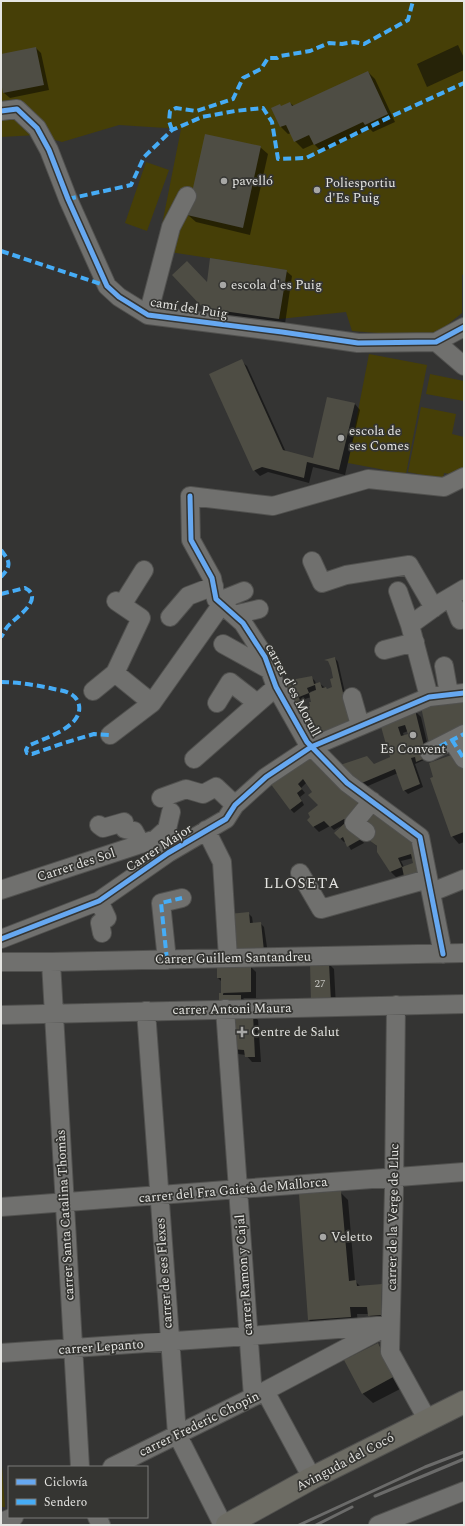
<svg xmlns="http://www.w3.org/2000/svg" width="465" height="1526" font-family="Spectral,serif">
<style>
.green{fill:#463f07}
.water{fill:#262308}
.shadow{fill:#0007;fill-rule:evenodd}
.building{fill:#4e4d44;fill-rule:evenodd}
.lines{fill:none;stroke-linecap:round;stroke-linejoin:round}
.minor-casing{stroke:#51514f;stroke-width:20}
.major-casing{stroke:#51514f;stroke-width:24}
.minor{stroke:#70706e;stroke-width:18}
.major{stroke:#6d6c64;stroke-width:22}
.rail{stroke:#6b6b6a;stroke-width:3}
.quiet{stroke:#46acf6;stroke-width:4;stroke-dasharray:8 4;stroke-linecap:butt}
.cycleway-casing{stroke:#353532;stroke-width:8}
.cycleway{stroke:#66a8f1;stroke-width:5}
.poi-dot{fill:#a7a7a5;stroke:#353532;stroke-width:1.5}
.labels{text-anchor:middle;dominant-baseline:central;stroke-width:3.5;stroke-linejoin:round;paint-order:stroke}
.number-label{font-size:11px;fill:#bfbfba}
.poi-label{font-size:13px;fill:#e5e5e2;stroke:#353532;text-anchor:start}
.street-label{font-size:13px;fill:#e5e5e2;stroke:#353532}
.quarter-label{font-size:15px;letter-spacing:1px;fill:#e5e5e2;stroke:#353532}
</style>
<rect width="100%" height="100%" fill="#343433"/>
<path class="green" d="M1,1H464V274L462,275V313L436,334L415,336L352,331L346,312L279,319L286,270L157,250L181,129L119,125L62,142L37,135L1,137Z
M146,162L169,170L147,231L125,223Z
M369,354L427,365L406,474L348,463Z
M430,374L464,381V401L426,394Z
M421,407L456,414L452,434L464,437L463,476L444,473L443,479L408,472Z
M1,1452L5,1507H1Z"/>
<path class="water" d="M458,45L464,58V70L427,87L417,64Z"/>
<path class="shadow" d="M36,48L41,53L49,90L10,98L4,93L1,77V55Z
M368,72L375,79L395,122L373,132L370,129L322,152L314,144L303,149L295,141L291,133L288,134L281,127L272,109L282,107L290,103L294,106Z
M260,147L268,154L250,235L196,222L188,215Z
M286,271L292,276L285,324L210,313L174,275L207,284Z
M241,361L247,366L286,452L313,459L355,404L360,410L345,475L313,467L309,483L268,472L260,476L254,470L210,374Z
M335,658L338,662L346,697L357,727L312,741L281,683L311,677L315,681L316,684L319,683L328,690L334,688ZM318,689L311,694L310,692ZM311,697V707L304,709L302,700Z
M415,711L421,717L430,755L424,757V760L415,764L423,787L408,794L404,790L398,773L361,789L339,766L374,765L391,757L381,723ZM408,731L409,734L404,736L403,733Z
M311,755L402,830L426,880L405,874L396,877L391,872L378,851V847L352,826L364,843L351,850L346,841L344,842L335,833L341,826L334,830L330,826L319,832L313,826L319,805L313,792L307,782L301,788L305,793L300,797L304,805L294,813L290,809L271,783ZM413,858L414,864L404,867L401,861Z
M464,762V842L459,844L452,836Z
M248,913L252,917L253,924L260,923L264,927L268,954L237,955Z
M329,964L334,969L336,1007L312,1002Z
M251,967L256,972V998H243L246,1001V1008L220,994H224L222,992V982L218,978Z
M253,1015L258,1020L261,1062H252L246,1055L238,1054L232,1049Z
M340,1192L348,1200L355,1281L361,1287L382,1285L389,1293L388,1322L376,1323L368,1314H357L358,1324L316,1327L309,1320Z
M378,1344L388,1354L404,1387L373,1403L362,1393Z"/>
<path class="building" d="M36,47L44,85L3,93L1,82V54Z
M368,71L388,114L365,125L363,122L314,145L309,135L294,142L286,125L280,127L271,108L280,104L281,106L290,102L292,106Z
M205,134L261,146L243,228L187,215Z
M210,258L287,270L279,319L203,308L172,275L187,261L207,282Z
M242,359L283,450L313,458L327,397L355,403L339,470L307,462L304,478L262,467L253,471L209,374Z
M335,657L344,697L354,723L305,736L280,682L312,676L314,684L320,682L322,688L326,687L327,689L332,687L330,679L333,678L331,668L328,661L324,660ZM315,685L316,690L309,693L307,688ZM309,693L311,702H309L310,706L302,709L299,697Z
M464,698V731L430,748L421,707Z
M415,710L425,750L423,751V759L416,762L415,757L411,758L420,784L403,791L395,769L357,785L337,766L367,756L374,764L390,757L387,748L380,723ZM405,725L408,734L401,736L398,727Z
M457,753L464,766V832L451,837L430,778L433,777L429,763Z
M311,754L367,804L361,839L347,847L343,837L340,839L334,833L347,821L344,819L330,827L324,821L313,827L307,820L310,817L308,813L318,805L308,795L312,792L303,779L298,784L302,789L297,793L302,801L290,810L270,783Z
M370,806L417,839L423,876L405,881L402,867L390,872L377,852V846L366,838L358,822ZM411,854L413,863L402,867L398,858Z
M249,912L250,923L261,922L264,951H232L229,914Z
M310,963H329L331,1002H311Z
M217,966H251V992L223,993V995H241V1003H219V993H221V978H217Z
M230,1014H253L255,1057H245L244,1050L231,1049Z
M341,1191L349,1281L356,1280L357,1286L382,1284L381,1315L368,1316L367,1307H350L351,1317L308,1320L299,1194Z
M378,1343L395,1376L362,1394L344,1360Z"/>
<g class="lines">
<defs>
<path id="minor" d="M1,111L17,109L37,128L49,150L68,199L107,286L119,297L148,315L282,332L358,343L436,342L464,327
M148,315L171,227L187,196
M436,342L464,366
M312,561L322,583L346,575L409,565L434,608
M398,591L410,625
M451,597L460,620
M116,601L141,618L115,673L152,703
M219,601L244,591
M122,605L144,570
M234,615L259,609
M170,617L188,596L214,586
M223,644L270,670
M384,650L415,642
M444,666L449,694
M93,691L115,673
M352,697L360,725
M429,697L410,625L442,602L464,589
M217,703L230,682L257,703
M110,735L152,703L222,604
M452,740L464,759
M429,752L464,734
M194,759L276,687
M161,798L186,789L203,794L216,787L235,805
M99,825L103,828L124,822L125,829L134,831L141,844
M206,830L222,862L228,958
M366,832L354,823L372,801
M156,839L167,829L171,812
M300,873L321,909L428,879
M1,890L156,839L168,853
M432,892L464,879
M99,901L107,918L100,923L102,933
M1,939L99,901L168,853L226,819L235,805L266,777L311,747L429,697L464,693
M443,954L420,837L347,783L307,742L276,687L265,657L243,623L216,599L212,578L191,540L190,496L273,506L368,479L444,487L464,477
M167,960L161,903L182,898
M1,962H51L464,953
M51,962L80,1467
M396,1005L394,1189L390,1352L427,1419
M225,1009L253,1397
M146,1011L177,1434L223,1525
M1,1015L464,1004
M1,1207L464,1172
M1,1353L248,1336L390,1325
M265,1391L312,1478
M112,1467L265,1391L384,1328
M97,1517L101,1525
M1,1522L14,1517
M378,1525L464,1491"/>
<path id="major" d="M227,1525L312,1478L464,1402"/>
</defs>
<use href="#minor" class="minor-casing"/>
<use href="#major" class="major-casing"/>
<use href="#minor" class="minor"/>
<use href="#major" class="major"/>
<path class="rail" d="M375,1496L464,1459
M299,1525L425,1467L464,1452
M316,1525L352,1507"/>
<path class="quiet" d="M172,130L169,121L170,111L176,108L196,111L233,99L243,78L261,69L268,58H277L280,56L310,51L329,43L342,44L354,42L364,44L408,20L413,1
M68,199L131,185L144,157L172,130L202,117L235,111L263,108L272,122L278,159L306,158L392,116L464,83
M1,251L107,286
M1,550C10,562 12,565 1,577
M1,594L25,588C45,598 17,617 10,624C6,627 4,633 1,637
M1,682C18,682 34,685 50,688C56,690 63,690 69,693C80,698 83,711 74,721C63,733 43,739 28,746L26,750L27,753L32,754L64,743L94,734L110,735
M452,740L464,759
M429,752L464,734
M167,960L161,903L182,898"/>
<defs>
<path id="cycleway" d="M1,111L17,109L37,128L49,150L68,199L107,286L119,297L148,315L282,332L358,343L436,342L464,327
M190,496L191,540L212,578L216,599L243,623L265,657L276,687L307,742L347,783L420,837L443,954
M1,939L99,901L168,853L226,819L235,805L266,777L311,747L429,697L464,693"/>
</defs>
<use href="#cycleway" class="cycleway-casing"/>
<use href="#cycleway" class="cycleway"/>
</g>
<g class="poi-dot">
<circle cx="224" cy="181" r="4"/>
<circle cx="317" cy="190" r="4"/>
<circle cx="223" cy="285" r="4"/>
<circle cx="341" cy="438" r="4"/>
<circle cx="413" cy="735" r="4"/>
<path d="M240 1026h4v4h4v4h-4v4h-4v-4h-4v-4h4z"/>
<circle cx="323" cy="1237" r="4"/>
</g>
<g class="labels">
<g class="number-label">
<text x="320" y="983">27</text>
</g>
<g class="poi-label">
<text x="232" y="181">pavelló</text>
<text x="325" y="183">Poliesportiu<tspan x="325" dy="15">d'Es Puig</tspan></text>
<text x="231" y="285">escola d'es Puig</text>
<text x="349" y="431">escola de<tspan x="349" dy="15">ses Comes</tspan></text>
<text x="413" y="749" text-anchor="middle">Es Convent</text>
<text x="251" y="1032">Centre de Salut</text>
<text x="331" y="1237">Veletto</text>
</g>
<g class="street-label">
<text transform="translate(189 308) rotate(9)">camí del Puig</text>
<text transform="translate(293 690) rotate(62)">carrer d'es Morull</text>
<text transform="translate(159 848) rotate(-33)">Carrer Major</text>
<text transform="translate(76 865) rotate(-18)">Carrer des Sol</text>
<text transform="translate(233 958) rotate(-1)">Carrer Guillem Santandreu</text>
<text transform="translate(232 1009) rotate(-1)">carrer Antoni Maura</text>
<text transform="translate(233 1190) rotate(-5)">carrer del Fra Gaietà de Mallorca</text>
<text transform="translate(65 1215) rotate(-93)">carrer Santa Catalina Thomàs</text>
<text transform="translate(393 1217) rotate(-89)">carrer de la Verge de Lluc</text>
<text transform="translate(164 1273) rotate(-94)">carrer de ses Flexes</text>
<text transform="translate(244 1275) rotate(-94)">carrer Ramon y Cajal</text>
<text transform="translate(101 1347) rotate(-4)">carrer Lepanto</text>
<text transform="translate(199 1424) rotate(-26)">carrer Frederic Chopin</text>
<text transform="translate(345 1462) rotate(-28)">Avinguda del Cocó</text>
</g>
<g class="quarter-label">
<text x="302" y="883">LLOSETA</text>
</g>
</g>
<rect width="465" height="1526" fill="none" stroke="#e5e5e2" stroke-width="4"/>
<rect x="8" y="1466" width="140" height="52" fill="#353532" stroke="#7b7b78"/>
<rect x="16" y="1479" width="20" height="6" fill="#66a8f1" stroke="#7b7b78"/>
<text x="44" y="1486" font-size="12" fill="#e5e5e2">Ciclovía</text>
<rect x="16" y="1499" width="20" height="6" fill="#46acf6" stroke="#7b7b78"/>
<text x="44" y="1506" font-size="12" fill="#e5e5e2">Sendero</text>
</svg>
